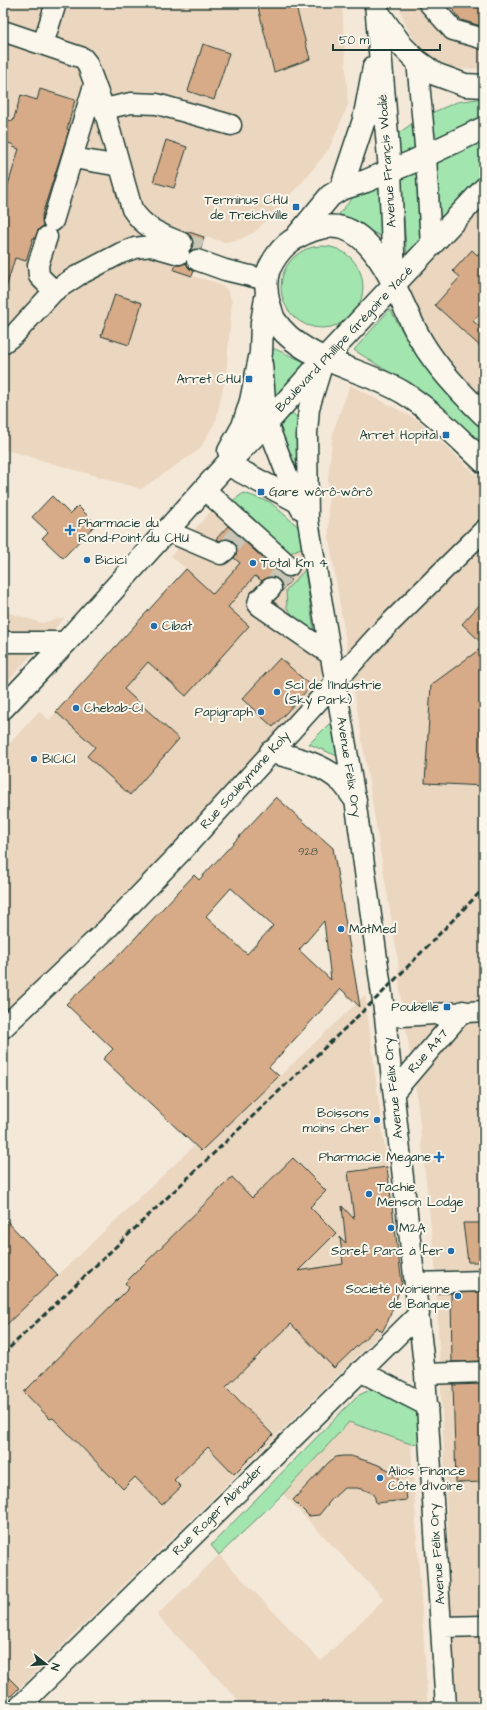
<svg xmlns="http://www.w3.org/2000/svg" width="487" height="1710" font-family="'Architects Daughter',sans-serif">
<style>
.built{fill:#ebd6c0}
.green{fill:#a3e5af;stroke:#619172}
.building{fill:#d7ab88;stroke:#1f3d34;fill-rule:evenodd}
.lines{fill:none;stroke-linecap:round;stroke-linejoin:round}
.minor-tunnel{stroke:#c9c6b7;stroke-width:20;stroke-dasharray:20 10;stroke-linecap:butt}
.minor-casing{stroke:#1f3d34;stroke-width:23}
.major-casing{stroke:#1f3d34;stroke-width:25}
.minor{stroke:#fbf7ec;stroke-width:20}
.major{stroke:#fbf7ec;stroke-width:22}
.rail{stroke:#1f3d34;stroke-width:3;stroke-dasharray:6 3;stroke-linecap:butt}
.poi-dot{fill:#1f6fb2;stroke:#fbf7ec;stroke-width:1.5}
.labels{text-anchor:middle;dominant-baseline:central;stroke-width:4;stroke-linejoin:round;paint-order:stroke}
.number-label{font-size:11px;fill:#4d5849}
.street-label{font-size:13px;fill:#1f3d34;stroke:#fbf7ec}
.poi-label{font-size:13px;fill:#1f3d34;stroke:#fbf7ec;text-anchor:start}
</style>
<rect width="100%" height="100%" fill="#f4e8d8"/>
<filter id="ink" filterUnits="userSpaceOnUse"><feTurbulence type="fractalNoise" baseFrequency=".025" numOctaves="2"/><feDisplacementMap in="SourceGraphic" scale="8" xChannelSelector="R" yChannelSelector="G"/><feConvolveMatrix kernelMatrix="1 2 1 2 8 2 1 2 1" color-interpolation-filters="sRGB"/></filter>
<g filter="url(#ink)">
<path class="built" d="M3,3H342L348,105L329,149L304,180L255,232L238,240L225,242L204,237L192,276L214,282L224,287L229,293L232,302L226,374L216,420L200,449L141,489L3,449Z
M398,3H484V68L457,69L433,59L418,46L406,26Z
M484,203V402L472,391L429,335L406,285Z
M350,385L418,420L484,482V1707H456L435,1264L416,1090L400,992L398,960L329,538L328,478L333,432Z
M244,493L270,502L305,546V570L314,631L322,668L318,689L180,841L96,929L3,1016V751L39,711L49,720L186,569L171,556L213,509L232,501Z
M3,611L42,623L65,617L3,687Z
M365,995L402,1283L388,1321L382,1332L3,1704V1217L58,1275L196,1144L202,1150Z
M349,1422L411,1444L428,1707H245L157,1615L219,1555L321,1661L384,1599L283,1494Z"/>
<path class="green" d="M484,98V177L407,258L397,134L422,117L457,102Z
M368,179L379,180L382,237L339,214Z
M281 287a41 41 0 1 1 82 0a41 41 0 1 1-82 0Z
M390,309L412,349L456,402L484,428V448L433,400L354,350Z
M268,346L307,363L272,400Z
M291,412L297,417L308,482L302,485L277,429Z
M244,493L270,502L303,531L305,546L288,554L232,501Z
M305,570L314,631L308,633L287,608L286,590Z
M332,721L337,756L309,744Z
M374,1388L414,1404L419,1417L420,1443L411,1444L349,1422L283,1494L219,1555L211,1545L357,1396Z"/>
<path class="building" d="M257,3H295L310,59L274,72Z
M451,3H484V27L461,20L456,15Z
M203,44L229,53L214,100L188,91Z
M40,89L75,100L67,129L69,130L42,215L43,226L39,229L35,238H33L26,261L15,258L6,288H3V187L7,188L19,149L13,147L14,145L3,141V119L13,121L21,95L37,100Z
M166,140L187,147L174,188L153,182Z
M186,231L204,237L201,249H195L190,251L193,247V241Z
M484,248V309L473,321L484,331V350L435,305L460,277L453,271L472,250L477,255Z
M186,263L189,268L194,271L192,276L174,270L176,265H181Z
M115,294L142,303L129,345L101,336Z
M52,496L70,514L78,506L96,524L63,558L42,538L48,532L32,517Z
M228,526L281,575L291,580L282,591V585L279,580L274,577H268L262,581L255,576L228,607L249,626L186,696L148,662L124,689L179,739L130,795L87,756L95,747L56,712L186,569L213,594L240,563L234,558L237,549L235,543L230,539H225L219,541L216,539Z
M484,600V645L462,624Z
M484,646V786L425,783L431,685Z
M280,658L311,686L273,727L242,699Z
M276,797L333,848L360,1007L341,989L269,1067L279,1076L201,1151L103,1059L113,1049L66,1004L122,952L194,875L199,880ZM231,888L273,926L247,954L206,916ZM324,921L331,980L299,950Z
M293,1158L326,1191L310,1207L336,1233L298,1271L343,1264L340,1237L346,1243L342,1206L354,1219L348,1172L387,1167L402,1283L388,1321L382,1332L377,1327L334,1368L291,1324L226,1387L273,1435L234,1474L208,1447L174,1480L181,1487L162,1505L135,1477L123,1489L53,1418L50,1419L24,1392L129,1288L125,1283L232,1177L252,1198Z
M3,1217L58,1275L3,1328Z
M463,1223H484V1262H468Z
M484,1292V1361L452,1362L451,1293Z
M484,1384V1482L456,1483L453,1385Z
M343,1456H351L376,1464L389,1470L398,1479L406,1492L407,1500L376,1503L374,1494L365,1490L357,1488H344L332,1499L319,1515L309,1516L293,1500L329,1462L336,1457Z
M3,1672L19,1688L3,1704Z"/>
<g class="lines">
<path class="minor-tunnel" d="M182,243L201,249
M226,550L239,534
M271,588L283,574"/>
<defs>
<path id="minor" d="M429,3L453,30L484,39
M3,31L74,55L83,58L87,63L104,109L132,209C145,229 161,234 182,243
M43,44L56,3
M417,61L426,156L431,246
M104,109L131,103L157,104L231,125
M73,158L120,166
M53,221L94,85
M47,237L38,265L39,276L54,291
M197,260L225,270L267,280
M3,343L14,335L54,291L77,276L121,253L135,248L151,246L179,254
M324,359L309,408L307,433L308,521L355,799L385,1017L425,1374L446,1707
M262,364L267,423L297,501L301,509
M204,489L289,566
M167,531L221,554L226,550
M271,588L259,600L258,604L260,606L331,655
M3,642H66
M385,1017L484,1011
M3,1028L107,929L182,851L378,635L484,530
M394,1092L463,1011
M416,1283L484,1281
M360,1371L428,1406
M425,1374L484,1372
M442,1627L484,1626
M19,1707L419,1314"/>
<path id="major" d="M376,3L390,171L394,278
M377,11L402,46L417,61L435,74L465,85L484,86
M341,189L364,120L374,67
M297,236L330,196L341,189L366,181L412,162L484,128
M484,415C461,393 438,369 422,342C398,303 375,207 313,230C291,238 279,248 269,269C265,279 266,294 269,304C271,309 272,315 274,319C301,362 364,368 404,393C433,411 458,438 484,462
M229,451L243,426L251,401L261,353L262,322L266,298
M227,464L297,501
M3,708L66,642L227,464L267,423L324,359L484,189
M271,752C296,758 323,764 342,782C347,787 351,794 355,799"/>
</defs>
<use href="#minor" class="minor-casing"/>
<use href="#major" class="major-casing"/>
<use href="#minor" class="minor"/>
<use href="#major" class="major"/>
<path class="rail" d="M3,1354L382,993L484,888"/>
</g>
</g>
<g class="poi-dot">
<rect x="292" y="203" width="8" height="8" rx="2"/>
<rect x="245" y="375" width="8" height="8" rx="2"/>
<rect x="442" y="431" width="8" height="8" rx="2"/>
<rect x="257" y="488" width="8" height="8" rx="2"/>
<path d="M68 524h4v4h4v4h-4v4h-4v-4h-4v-4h4z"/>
<circle cx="87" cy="560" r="4"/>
<circle cx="253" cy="563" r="4"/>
<circle cx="154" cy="626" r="4"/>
<circle cx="277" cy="692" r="4"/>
<circle cx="76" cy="708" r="4"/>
<circle cx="261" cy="712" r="4"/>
<circle cx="34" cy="759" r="4"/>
<circle cx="341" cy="929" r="4"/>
<rect x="443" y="1003" width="8" height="8" rx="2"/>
<circle cx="377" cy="1120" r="4"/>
<path d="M437 1151h4v4h4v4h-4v4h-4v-4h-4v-4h4z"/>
<circle cx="369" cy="1194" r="4"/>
<circle cx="391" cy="1228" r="4"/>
<circle cx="451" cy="1251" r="4"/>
<circle cx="458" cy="1296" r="4"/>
<circle cx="380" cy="1478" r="4"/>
</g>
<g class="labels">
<g class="number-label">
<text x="308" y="851">928</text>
</g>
<g class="street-label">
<text transform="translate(387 161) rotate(-94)">Avenue Françis Wodié</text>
<text transform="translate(344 339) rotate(-47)">Boulevard Phillipe Grégoire Yacé</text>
<text transform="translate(349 767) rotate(81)">Avenue Félix Ory</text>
<text transform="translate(245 780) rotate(-48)">Rue Souleymane Koly</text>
<text transform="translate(428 1051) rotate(-49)">Rue A47</text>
<text transform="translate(393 1088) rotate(-96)">Avenue Félix Ory</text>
<text transform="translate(218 1510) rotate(-45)">Rue Roger Abinader</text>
<text transform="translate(437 1554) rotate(-94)">Avenue Félix Ory</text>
</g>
<g class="poi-label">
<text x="288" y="200" text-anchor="end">Terminus CHU<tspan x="288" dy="15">de Treichville</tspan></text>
<text x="241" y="379" text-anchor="end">Arret CHU</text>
<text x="438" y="435" text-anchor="end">Arret Hopital</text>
<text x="269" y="492">Gare wôrô-wôrô</text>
<text x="78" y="523">Pharmacie du<tspan x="78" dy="15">Rond-Point du CHU</tspan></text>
<text x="95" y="560">Bicici</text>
<text x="261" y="563">Total Km 4</text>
<text x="162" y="626">Cibat</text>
<text x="285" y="685">Sci de l'Industrie<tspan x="285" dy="15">(Sky Park)</tspan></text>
<text x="84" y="708">Chebab-CI</text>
<text x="253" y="712" text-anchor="end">Papigraph</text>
<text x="42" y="759">BICICI</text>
<text x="349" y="929">MatMed</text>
<text x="439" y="1007" text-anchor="end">Poubelle</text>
<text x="369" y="1113" text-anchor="end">Boissons<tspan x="369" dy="15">moins cher</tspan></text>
<text x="431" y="1157" text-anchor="end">Pharmacie Megane</text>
<text x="377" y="1187">Tachie<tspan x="377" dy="15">Menson Lodge</tspan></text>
<text x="399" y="1228">M2A</text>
<text x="443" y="1251" text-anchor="end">Soref Parc à fer</text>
<text x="450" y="1289" text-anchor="end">Societé Ivoirienne<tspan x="450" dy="15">de Banque</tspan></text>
<text x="388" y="1471">Alios Finance<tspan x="388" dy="15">Côte d’Ivoire</tspan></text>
</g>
</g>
<rect width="487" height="1710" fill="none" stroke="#fbf7ec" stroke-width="16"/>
<rect x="8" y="8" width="471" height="1694" fill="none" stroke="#1f3d34" stroke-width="1.5" filter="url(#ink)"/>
<g transform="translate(46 1664) rotate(107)" stroke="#fbf7ec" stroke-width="3" paint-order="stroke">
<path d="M0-3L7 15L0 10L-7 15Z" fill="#1f3d34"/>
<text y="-6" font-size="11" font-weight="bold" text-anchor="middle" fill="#1f3d34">N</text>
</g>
<path d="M333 44v6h107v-6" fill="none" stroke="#1f3d34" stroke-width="2"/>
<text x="339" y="44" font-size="12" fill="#1f3d34" stroke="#fbf7ec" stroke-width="3" paint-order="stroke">50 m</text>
</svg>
